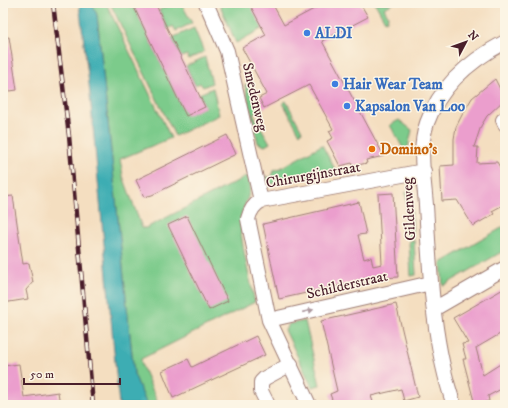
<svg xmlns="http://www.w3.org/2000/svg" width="508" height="408" font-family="'IM FELL DW Pica',serif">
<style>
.green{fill:#7ccb8b;stroke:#63755b}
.water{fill:#3cadb3;stroke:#43666f}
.building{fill:#eb9ecd}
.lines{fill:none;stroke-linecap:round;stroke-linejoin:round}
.minor-casing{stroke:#9f7e76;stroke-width:16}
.minor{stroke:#fff;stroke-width:14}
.rail-casing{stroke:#4a1f2b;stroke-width:4.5}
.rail{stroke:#fcf5e5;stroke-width:3;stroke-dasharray:9;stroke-linecap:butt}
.oneway{fill:#ae9aa0}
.shop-dot{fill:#3f7fe0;stroke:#fcf5e5;stroke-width:1.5}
.food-dot{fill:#e8710a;stroke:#fcf5e5;stroke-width:1.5}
.labels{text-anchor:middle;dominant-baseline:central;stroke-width:3;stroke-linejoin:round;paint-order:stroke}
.shop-label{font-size:15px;font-weight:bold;fill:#366cbe;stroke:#fcf5e5;text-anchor:start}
.street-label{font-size:15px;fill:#4a1f2b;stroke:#fcf5e5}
.food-label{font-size:15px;font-weight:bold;fill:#c56008;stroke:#fcf5e5;text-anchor:start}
</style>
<rect width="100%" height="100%" fill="#fcf5e5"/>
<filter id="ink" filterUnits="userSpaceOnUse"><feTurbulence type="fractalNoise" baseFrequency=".025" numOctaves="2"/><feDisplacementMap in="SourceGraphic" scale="8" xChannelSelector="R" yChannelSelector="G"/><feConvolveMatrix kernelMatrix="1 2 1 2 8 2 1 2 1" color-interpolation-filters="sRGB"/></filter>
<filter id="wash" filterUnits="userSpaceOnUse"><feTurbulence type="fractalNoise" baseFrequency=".012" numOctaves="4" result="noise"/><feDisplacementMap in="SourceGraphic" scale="16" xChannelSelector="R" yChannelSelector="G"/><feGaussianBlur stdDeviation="0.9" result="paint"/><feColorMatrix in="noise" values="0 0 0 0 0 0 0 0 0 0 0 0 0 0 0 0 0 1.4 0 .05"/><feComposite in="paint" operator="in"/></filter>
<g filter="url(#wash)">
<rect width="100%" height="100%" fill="#f4dec0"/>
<path class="green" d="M92,3H106L171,138L120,159L123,176L142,228H146L247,176C256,187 243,205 241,217C238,233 251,284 255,302L141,359L142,366L159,405H147L134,374L97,15Z
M110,3H132L186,115L205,107L199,94L213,88L219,115L175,136Z
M173,3H181L192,23L176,31L173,26L168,29L159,10Z
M219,3H249L265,27L236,43Z
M375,3H394L384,8L388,16L387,20L385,21Z
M194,28L204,52L189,59L187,55L181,57L172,38Z
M205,57L212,83L203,87L200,83L195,85L186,66Z
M248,84L262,109L253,114L270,143L265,146L258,143L245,85Z
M286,101L302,131L300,134L283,103Z
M399,120L412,130L407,152L404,150L390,125Z
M322,145L336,171L267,185L266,176L271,178L275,169L277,170Z
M406,192H410L412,215L407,216Z
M412,217L413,238H408L407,218Z
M505,226V250L443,286L441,263Z
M414,240L416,275L411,276L409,241Z
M305,321L320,385L312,387L285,330L289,324Z"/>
<path class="water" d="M79,3H92L97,15L134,374L147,405H119L89,84Z"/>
<g id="blocks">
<path class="building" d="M132,3H155L205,107L186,116Z
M249,3H272L284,25L325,3H360L368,17L322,41L384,156L366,160L367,163L353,166L352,163L340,166L327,141L333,138L329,131L333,129L309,85L264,108L259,98L267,94L242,48L266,35Z
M9,37L17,90L3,92V38Z
M495,79L505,99L487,116L481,126L474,147H478L477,163L497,162L501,169L505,166V204L492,211L494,214L473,226L457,200L442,201L440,166L454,165V139L456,127L462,115L472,98Z
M227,135L236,154L152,195L144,197L136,180Z
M393,193L398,277L383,278V276L279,299L263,224L359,202L366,234L358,235L364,259L371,257L373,266L382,264L378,194Z
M13,196L23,264L29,263L33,282L26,290L28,299L3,303V197Z
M187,216L228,301L209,310L168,225Z
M505,288V331L476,348L483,375L505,361V387L488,396L489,401L475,405L463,359H466L462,344L468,343L453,318Z
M396,304L418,397L404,401L401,389L371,396L374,405H334L330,394L337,391L321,321Z
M256,336L265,355L173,398L162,371L188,359L192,367Z
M19,364L24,397L58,392L60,405H3V366Z"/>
</g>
</g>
<g filter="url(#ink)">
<use href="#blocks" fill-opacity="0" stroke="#9f7e76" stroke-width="1"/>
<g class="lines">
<defs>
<path id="minor" d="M206,3L227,51L261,201
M503,120L505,124
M434,309L505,268
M269,320L431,283
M268,405L261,391V382L265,378L291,364
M309,405L269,320L248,219C250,211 253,205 261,201L424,171
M454,405C432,342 430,271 426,205C424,179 418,148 427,123C440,86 471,60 505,42"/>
</defs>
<use href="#minor" class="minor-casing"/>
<use href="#minor" class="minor"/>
<defs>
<path id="rail" d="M53,3L69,136L93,405"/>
</defs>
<use href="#rail" class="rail-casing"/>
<use href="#rail" class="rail"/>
</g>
<defs><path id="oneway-solid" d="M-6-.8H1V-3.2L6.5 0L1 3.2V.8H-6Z"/></defs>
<use class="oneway" href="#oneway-solid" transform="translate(308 311) rotate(-13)"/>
</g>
<g class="shop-dot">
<circle cx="307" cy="33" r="4"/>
<circle cx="335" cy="84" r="4"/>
<circle cx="347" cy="106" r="4"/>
</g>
<circle class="food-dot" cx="372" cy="149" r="4"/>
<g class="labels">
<g class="shop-label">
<text x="315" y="33">ALDI</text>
<text x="343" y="84">Hair Wear Team</text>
<text x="355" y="106">Kapsalon Van Loo</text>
</g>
<g class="street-label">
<text transform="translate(255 97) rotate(77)">Smedenweg</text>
<text transform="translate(313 175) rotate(-10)">Chirurgijnstraat</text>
<text transform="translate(409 209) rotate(-93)">Gildenweg</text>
<text transform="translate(347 285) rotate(-13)">Schilderstraat</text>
</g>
<g class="food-label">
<text x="380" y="149">Domino's</text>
</g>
</g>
<rect width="508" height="408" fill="none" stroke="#fcf5e5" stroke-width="16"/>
<g transform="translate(466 42) rotate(49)" stroke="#fcf5e5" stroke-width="3" paint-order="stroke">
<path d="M0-3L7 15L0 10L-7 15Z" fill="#4a1f2b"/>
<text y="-6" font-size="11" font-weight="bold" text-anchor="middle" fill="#4a1f2b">N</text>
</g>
<path d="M24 378v6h96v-6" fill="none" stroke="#4a1f2b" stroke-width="2"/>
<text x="30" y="378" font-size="12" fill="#4a1f2b" stroke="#fcf5e5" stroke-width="3" paint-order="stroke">50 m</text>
</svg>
